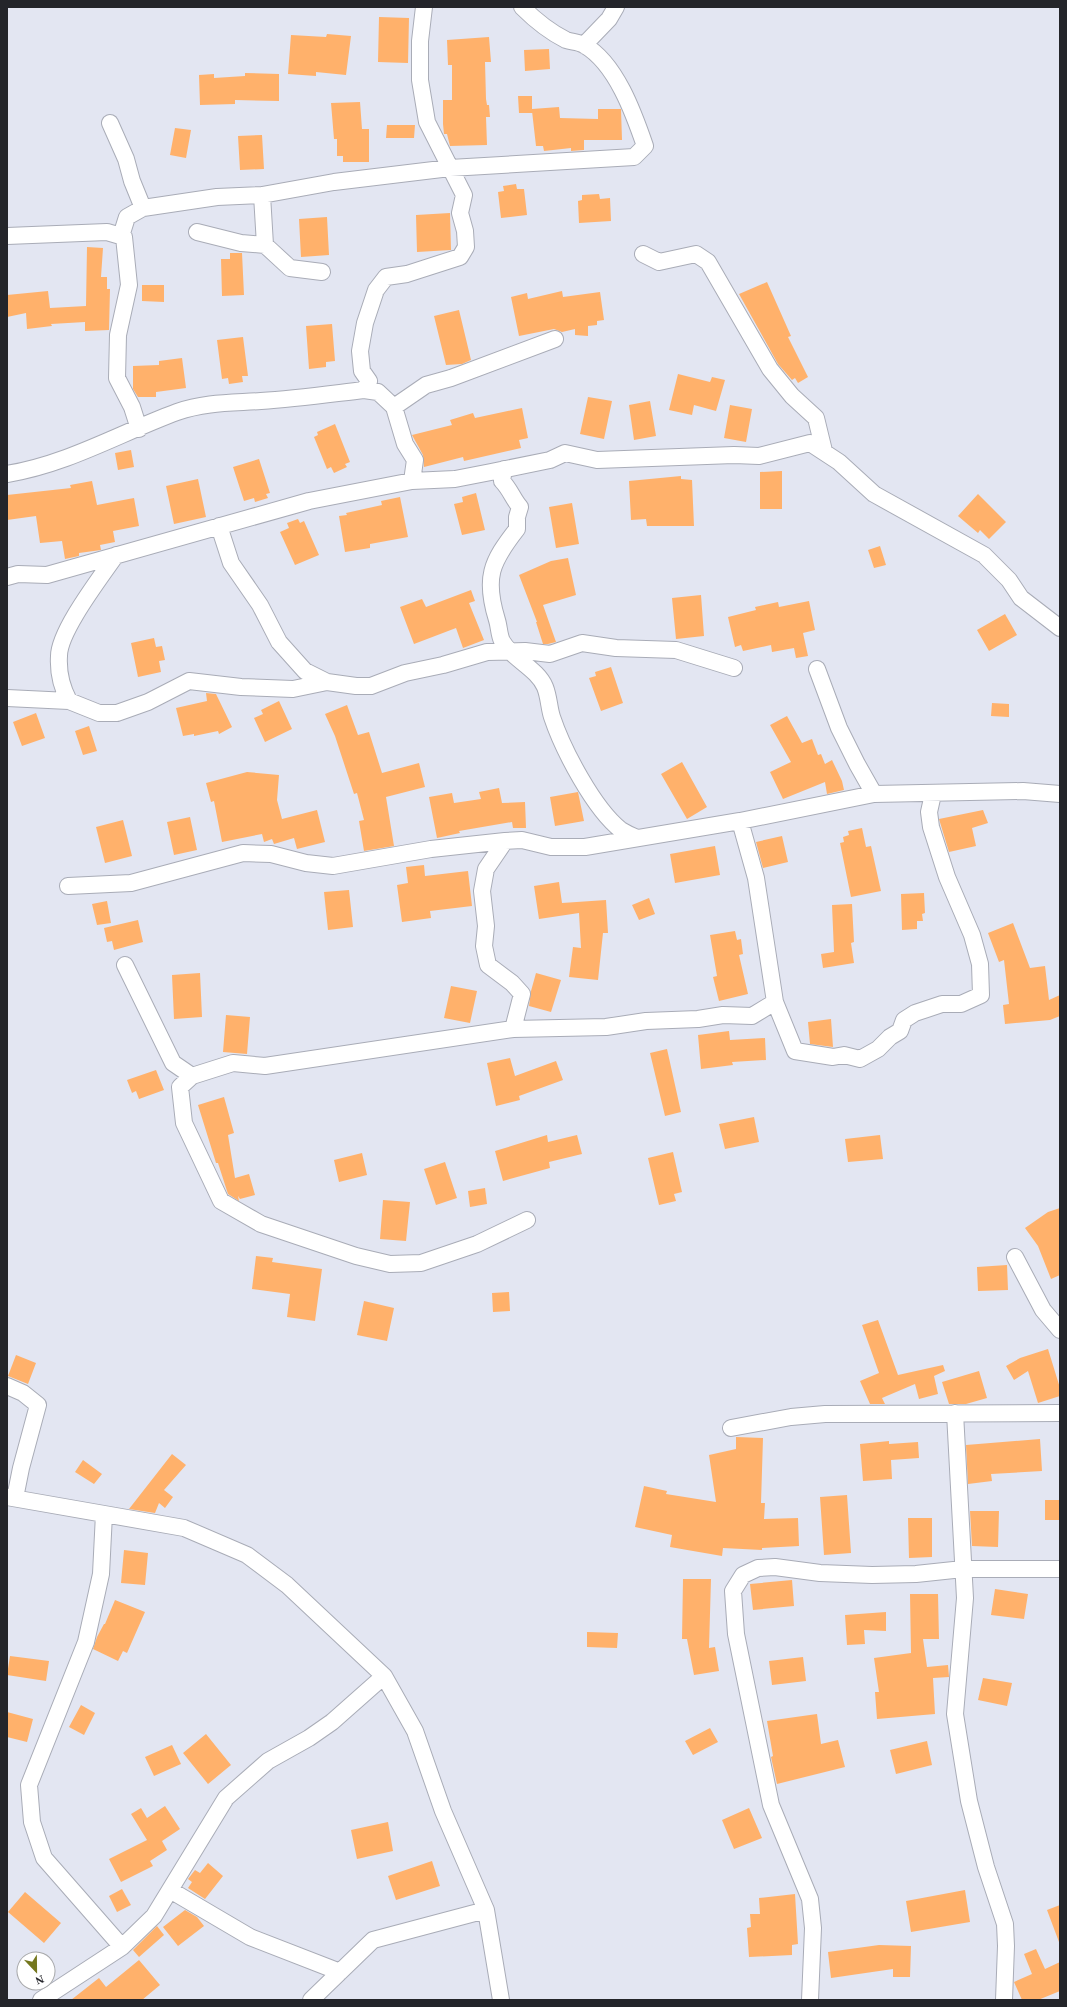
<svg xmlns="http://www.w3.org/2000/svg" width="1067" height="2007" font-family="Georgia,serif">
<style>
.building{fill:#ffb16b}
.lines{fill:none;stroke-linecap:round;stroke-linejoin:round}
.minor-casing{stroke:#a9acb7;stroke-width:18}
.minor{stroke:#fff;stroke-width:16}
</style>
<rect width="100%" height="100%" fill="#e3e6f2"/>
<path class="building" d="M379,17L409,18L408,63L378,62Z
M327,34L351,36L346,75L316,72V76L288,74L291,35L326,37Z
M489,37L491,62H485L486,99L487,105H489L490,117H486L487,145L450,146L447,134H444L443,124V100H452V65H448L447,40Z
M549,49L550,69L525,71L524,50Z
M245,73L279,74V101L235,100V104L200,105L199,75L214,74V78L245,76Z
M518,96H532V109L559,107L560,118L598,119V109H621L622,140H584V150L571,151V148L544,151L543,146H536L532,111L533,113H519Z
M360,102L362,129H369V162H343V156H337V139H334L331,103Z
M387,125H415L414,138H386Z
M175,128L191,130L186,158L170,155Z
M262,135L264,169L240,170L238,136Z
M516,184L517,189H524L527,215L501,218L498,192L504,191L503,186Z
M599,194L600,199L610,198L611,221L579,223L578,201L582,200V195Z
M450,213L451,250L417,252L416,215Z
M327,217L329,255L301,257L299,219Z
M87,247L103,248L101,277H107V289H110L109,330L85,331V322L51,324L52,326L27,329L26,313L7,317V295L48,291L50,308L86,306Z
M230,253H242L244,295L222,296L221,259H230Z
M767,282L791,336L788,337L808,377L798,383L795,378L792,380L778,364L739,294Z
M142,285H164V302L142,301Z
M562,291L563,297L600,292L604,320L597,321V325L588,326V336L575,335V329L562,332L554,329L519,336L511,297L527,293L528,299Z
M459,310L471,360L462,364L446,365L434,316Z
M332,324L335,361L326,362V367L309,369L306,326Z
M243,337L248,376H242L243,382L229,384L228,378L222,379L217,340Z
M182,358L186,388L156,392V397H138L133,389V366L159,365V361Z
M678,374L710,382L712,377L725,380L716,411L694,405L692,415L669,410Z
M588,397L612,401L604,439L580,434Z
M650,401L656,436L634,440L629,405Z
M730,405L752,409L746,442L724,438Z
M522,408L528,438L519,440L521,448L464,461L463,457L424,467L423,455L412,435L452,425L450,420L473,413L475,418Z
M335,424L350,462L345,464L347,467L334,473L331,467L327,469L314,437L318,435L317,432Z
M131,450L134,467L118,470L115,453Z
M259,459L270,493L266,494L268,498L255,502L254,498L244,501L233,467Z
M782,471V509H760V472Z
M681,476V479L692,480L694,526H647L646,519L631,520L629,481Z
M198,479L206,517L174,524L166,486Z
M92,481L97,505L134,498L139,526L113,531L115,542L100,545L101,550L79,553V556L65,559L62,541L40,543L36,516L7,520V495L71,488L70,485Z
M476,493L485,530L462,535L454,504L463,502L462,497Z
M978,494L1006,522L989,539L980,530L978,533L958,516Z
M400,497L408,537L370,544V548L345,552L339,516L347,515L346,513L382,505L381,501Z
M572,503L579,544L556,548L549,507Z
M298,519L300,523L304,521L319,555L295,565L280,532L289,528L287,523Z
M880,546L886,565L874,568L868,550Z
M568,558L576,595L543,605L556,642L548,644H543L536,622H537L519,575L551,561Z
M471,590L475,601L469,603L484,640L463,648L456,628L414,644L400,607L422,599L426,607Z
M701,595L704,636L676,639L672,598Z
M809,601L815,630L803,633L808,656L796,658L794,648L772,652L771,645L743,651L741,645L735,647L728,617L756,610L755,607L778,602L779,607Z
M1005,614L1017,635L989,651L977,630Z
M154,638L156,647L162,646L165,660L159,661L161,672L138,677L131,643Z
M611,667L623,703L601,711L589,678L596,676L595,672Z
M206,693L216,694L232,727L219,734L218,731L194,736V734L183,736L176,708L207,701Z
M279,701L292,729L265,742L254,718L263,714L261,710Z
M992,703L1009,704V717L991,716Z
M347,705L358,735L369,732L382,773L419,763L425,787L386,797L394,846L364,851L359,821L364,820L357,793L354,794L335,736L325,714Z
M36,713L45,738L22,746L13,722Z
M787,716L802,743L812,739L818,755L821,754L825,764L832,760L842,781L844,790L827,794L825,782L783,799L770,772L791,762L770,725Z
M89,726L97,751L83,755L75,731Z
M682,762L707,807L687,819L661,774Z
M247,772L279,775L277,800L282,819L317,810L325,842L297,849L294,838L274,844L272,839L264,842L262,834L222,842L214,801L211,802L206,783Z
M499,788L502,803L525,802L526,828H513L512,822L459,831L460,833L437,838L429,797L452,793L454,803L481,799L479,792Z
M578,792L584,821L555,826L550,797Z
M983,810L988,823L972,828L976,846L949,852L939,819Z
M190,817L197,850L174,855L167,822Z
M123,820L132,856L105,863L96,827Z
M862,828L866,847L871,846L881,891L851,897L840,843L844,842L843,837L849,835L848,831Z
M782,836L788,862L763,868L756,842Z
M715,846L720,875L675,883L670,854Z
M424,865L425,876L468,871L472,906L430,911L431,918L402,922L397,885L408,883L406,867Z
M559,882L562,903L606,900L608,933H603L598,980L569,977L573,947L581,948L579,913L539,919L534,886Z
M349,890L353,927L328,930L324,892Z
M924,893L925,913L922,914L923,921H917V929L902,930L901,894Z
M649,898L655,914L639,920L632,905Z
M107,901L111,923L97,925L92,904Z
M852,904L854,942L851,943L854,963L823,968L821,954L834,952L832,905Z
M138,920L143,942L114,950L112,941L107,942L104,928Z
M1013,923L1030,968L1045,966L1049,1000L1060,995V1016L1050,1020L1005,1024L1003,1005L1009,1004L1004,960L999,962L988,933Z
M735,931L737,940L741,939L743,954L739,955L748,994L719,1001L713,977L717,976L710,935Z
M200,973L202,1017L174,1019L172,975Z
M536,973L561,980L551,1012L529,1006L531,991Z
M451,986L477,991L470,1023L444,1018Z
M226,1015L250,1017L247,1054L223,1052Z
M831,1019L833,1047L810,1044L808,1022Z
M729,1031L730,1040L765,1038L766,1060L732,1062L733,1065L701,1069L698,1035Z
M667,1049L681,1112L665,1116L650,1053Z
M510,1058L515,1076L556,1061L563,1080L519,1096L520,1100L496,1106L487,1063Z
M156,1070L164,1090L139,1099L136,1091L132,1093L127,1080Z
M224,1097L234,1133L228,1135L235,1178L249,1174L255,1195L240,1199L238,1196L239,1201L228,1194L227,1191L218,1163H216L198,1105Z
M754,1117L759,1142L725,1149L719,1124Z
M547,1135L548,1142L577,1135L582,1154L549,1162L550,1168L503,1181L495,1151Z
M880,1135L883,1159L848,1162L845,1139Z
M673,1152L682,1192L674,1194L676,1201L659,1205L648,1158Z
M362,1153L367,1175L339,1182L334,1160Z
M445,1162L457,1198L436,1205L424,1169Z
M485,1188L487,1204L470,1207L468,1191Z
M383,1200L410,1202L406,1241L380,1239Z
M1060,1208V1275L1051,1279L1038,1246L1025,1228L1048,1212Z
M256,1256L273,1258L272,1262L322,1269L315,1321L287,1317L290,1294L252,1289Z
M1007,1265L1008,1290L978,1291L977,1267Z
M509,1292L510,1311L493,1312L492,1293Z
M364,1301L394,1308L387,1341L357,1335Z
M878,1320L898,1375L943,1365L945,1371L934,1376L938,1394L919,1399L915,1384L882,1398L885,1404H870L860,1381L879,1373L862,1325Z
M1048,1349L1060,1388V1396L1038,1403L1028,1371L1014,1380L1006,1366L1020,1358Z
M16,1355L36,1363L28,1384L8,1376Z
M979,1371L987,1398L966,1404H949L942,1382Z
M736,1437L763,1438L761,1503H765L764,1519L798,1518L799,1546L762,1548V1550L723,1548L722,1556L670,1547L672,1535L635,1527L644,1486L667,1491L666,1494L716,1502L709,1455L736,1449Z
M1040,1439L1042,1471L991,1474L992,1481L968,1484L966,1445Z
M889,1441V1444L918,1442L919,1458L891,1460L892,1479L863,1481L860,1444Z
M172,1454L186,1465L164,1490L173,1497L165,1508L159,1503L155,1513L129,1509Z
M83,1460L102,1474L94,1484L75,1472Z
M847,1495L851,1553L824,1555L820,1497Z
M1045,1500H1060V1520H1045Z
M970,1511H999L998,1547L972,1546Z
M908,1518H932V1557L909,1558Z
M124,1550L148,1553L145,1585L121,1583Z
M683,1579H711L709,1648L715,1647L719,1671L694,1675L687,1639H682Z
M792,1580L794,1606L753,1610L750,1584Z
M995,1589L1028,1594L1024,1619L991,1615Z
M910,1594H938L939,1639H923L927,1667L948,1665L949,1677L933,1678L935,1714L877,1719L875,1692H879L874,1658L911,1653Z
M115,1600L145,1612L127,1653L123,1651L118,1661L93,1649L97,1637L104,1624H105Z
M886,1612V1631L864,1630L865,1644L847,1645L845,1615Z
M587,1632L618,1633L617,1648L587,1647Z
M10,1656L49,1661L46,1681L7,1675Z
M803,1657L806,1681L772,1685L769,1661Z
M983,1678L1012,1683L1007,1706L978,1700Z
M81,1705L95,1713L84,1735L69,1727Z
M7,1712L33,1719L27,1742L7,1737Z
M817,1714L821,1744L838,1740L845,1767L777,1784L771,1757L773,1756L767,1721Z
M710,1728L718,1742L693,1755L685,1741Z
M206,1734L231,1765L208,1784L183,1753Z
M927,1741L932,1765L896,1774L890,1750Z
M172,1745L181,1764L154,1776L145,1757Z
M165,1806L180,1829L162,1841L167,1850L150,1861L153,1866L121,1882L109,1859L147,1840L131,1814L141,1808L147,1818Z
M749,1808L762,1838L734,1849L722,1820Z
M388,1822L393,1851L357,1859L351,1830Z
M432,1861L440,1886L396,1900L388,1876Z
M208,1863L223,1876L205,1899L188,1888L192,1882L188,1879L195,1870L200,1873Z
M122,1889L131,1905L117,1912L109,1896Z
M965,1890L970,1922L911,1932L906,1901Z
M25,1892L61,1923L44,1943L8,1912Z
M795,1894L798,1944L792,1945V1955L749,1957L747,1928L751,1927L750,1914H760L759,1898Z
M1060,1905V1942H1059L1047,1910Z
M185,1910L197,1917L204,1926L178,1946L163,1927Z
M157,1926L164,1935L139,1957L133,1950Z
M879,1945L911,1946L910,1977H893V1969L831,1978L828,1952Z
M1036,1949L1045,1969L1060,1962V1991L1038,2000H1022L1014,1982L1032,1974L1024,1954Z
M139,1960L160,1985L142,2000H71L99,1978L106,1987Z"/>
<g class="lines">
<defs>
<path id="minor" d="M584,45L609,19L616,7
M110,123L126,159L132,181L143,208
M262,195L265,245L290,268L322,272
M197,232L241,243L265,245
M122,233L127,217L143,208L217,197L262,195L334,182L450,168L634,157L645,146C634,114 616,63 584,45C579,42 572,42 566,40C550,32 535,20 522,7
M7,236L107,232L124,237L129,285L118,335L117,378L132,407L139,429
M643,254L659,262L696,254L708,262L770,369L792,396L816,418L824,451
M364,390L369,381L362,371L360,351L365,323L376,290L386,277L407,274L460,257L466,247L465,231L460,213L464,195L427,122L420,80V41L424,7
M394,407L426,385L451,378L555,339
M504,469L502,481C510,489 513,499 520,507L517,517V529C491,562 484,578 497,620C499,626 499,635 502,641C512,659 537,668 545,687C549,697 549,708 552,717C563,750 594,809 621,830C626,833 632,836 637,838
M7,474C68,464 120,433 177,412C205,402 233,403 261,401C295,399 330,394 364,390L378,392L394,407L405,444L415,460L412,481
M219,526L231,563L260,605L279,642L305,671L327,682L356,686H371L405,673L443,665L487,652L525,651L550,654L582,643L616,648L676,650L734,668
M116,555C101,577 59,631 59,656C58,672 62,688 69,701L99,713H117L148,702L189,681L241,687L293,689L327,682
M7,577L18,574L47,575L309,501L412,481L455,479L491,472L550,460L565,453L597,460L734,455L759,456L810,443L839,462L874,494L984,555L1009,580L1021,598L1060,628
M817,669L839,728L857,764L874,794
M7,698L69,701
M505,841L486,869L482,891L486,926L484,946L488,965L512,983L522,994L513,1029
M68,886L131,883L243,853L271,854L306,863L333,866L431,849L505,841L522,840L551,847H585L740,821L874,794L1023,791L1060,794
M125,965L173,1063L192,1076
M775,1002L795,1051L833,1057L844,1055L860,1059L878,1049L890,1037L900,1031L904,1020L915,1013L942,1004H961L981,995L980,964L972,935L947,877L931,827L929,812L933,794
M527,1220L477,1244L421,1263L390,1264L356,1256L261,1224L221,1201L184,1123L180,1087L192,1076L233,1063L265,1066L513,1029L606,1027L646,1021L698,1019L723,1015L752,1016L775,1002L756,878L740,821
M1015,1257L1043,1310L1060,1330
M7,1386L23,1393L38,1405L21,1468L15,1498
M955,1413L965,1598L955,1714L969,1801L986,1867L1005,1924L1006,1946L1004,2000
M731,1428L791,1417L825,1414L1060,1413
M7,1497L184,1528L247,1555L287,1585L384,1676L415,1731L443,1811L486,1910L501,2000
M104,1514L101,1574L86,1642L29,1785L32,1822L44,1858L122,1947
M170,1890L250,1937L340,1972
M41,2000L122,1947L154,1916L226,1798L268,1761L309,1738L332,1722L384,1676
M311,2000L373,1940L486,1910
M810,2000L813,1928L810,1899L771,1805L736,1634L733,1591L743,1575L758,1568L775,1567L820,1573L872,1575L916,1574L963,1569H1060"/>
</defs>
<use href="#minor" class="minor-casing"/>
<use href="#minor" class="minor"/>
</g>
<rect width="1067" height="2007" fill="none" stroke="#24252a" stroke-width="16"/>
<g transform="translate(36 1971) rotate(158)"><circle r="19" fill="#ffffff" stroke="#a7a8aa"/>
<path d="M0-3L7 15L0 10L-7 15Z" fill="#74771e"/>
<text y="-6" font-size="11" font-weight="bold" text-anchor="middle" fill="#24252a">N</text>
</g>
</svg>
